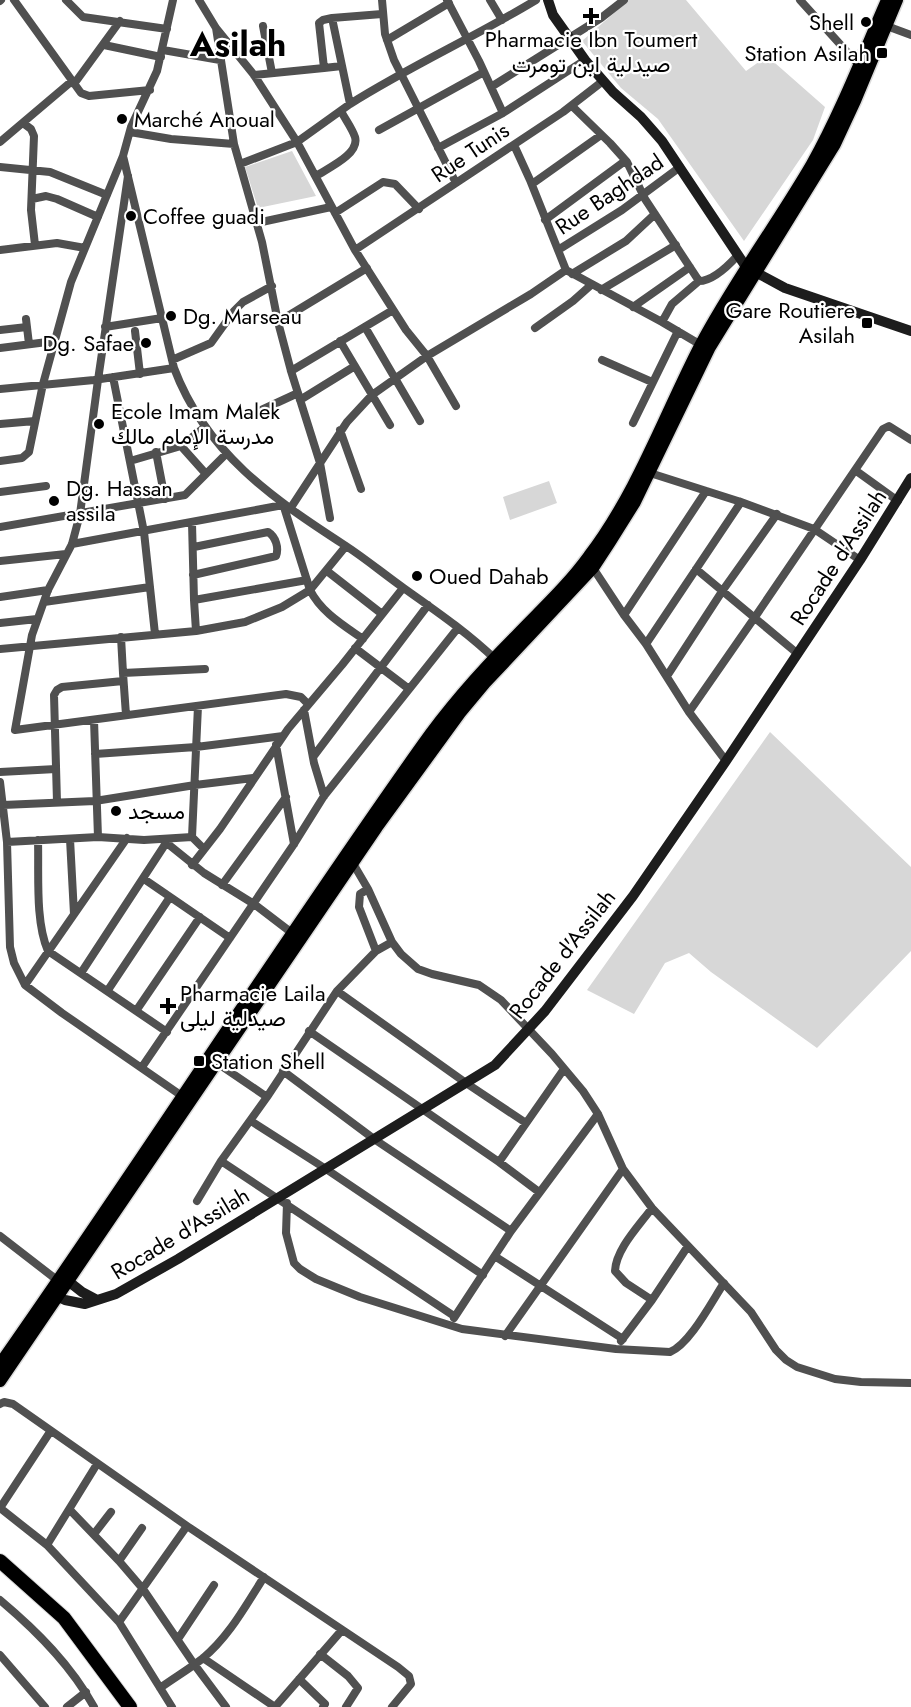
<svg xmlns="http://www.w3.org/2000/svg" width="911" height="1707" font-family="Jost,Vazirmatn,sans-serif">
<style>
.green{fill:#d7d7d7}
.lines{fill:none;stroke-linecap:round;stroke-linejoin:round}
.primary-casing{stroke:#dbdbdb;stroke-width:15}
.highway-casing{stroke:#dbdbdb;stroke-width:16}
.street{stroke:#505050;stroke-width:8}
.secondary{stroke:#1d1d1d;stroke-width:10}
.primary{stroke:#000;stroke-width:12}
.highway{stroke:#000;stroke-width:14}
.poi-dot{fill:#000;stroke:#fff;stroke-width:2}
.labels{text-anchor:middle;dominant-baseline:central;stroke-width:4.5;stroke-linejoin:round;paint-order:stroke}
.poi-label{font-size:22px;fill:#000;stroke:#fff;text-anchor:start}
.street-label{font-size:22px;fill:#000;stroke:#fff}
.town-label{font-size:34px;font-weight:bold;fill:#000;stroke:#fff}
</style>
<rect width="100%" height="100%" fill="#fff"/>
<path class="green" d="M629,0H686L746,71L767,56L825,107L813,140L744,241L658,119L621,88L582,41Z
M292,151L316,196L258,208L245,167Z
M549,481L557,503L510,520L503,497Z
M770,732L911,867V951L817,1048L711,972L689,953L665,963L634,1014L587,990Z"/>
<g class="lines">
<defs>
<path id="primary" d="M0,1364C143,1160 277,950 421,747C449,707 483,669 517,635C542,609 568,585 589,556C637,493 664,416 700,346C733,283 776,226 812,164C841,112 863,55 887,0
M0,1381L377,827L460,713L485,683L593,568L610,542L635,502L710,347L835,144L855,101L897,0"/>
<path id="highway" d="M0,1561L64,1618L130,1707"/>
</defs>
<use href="#primary" class="primary-casing"/>
<use href="#highway" class="highway-casing"/>
<path class="street" d="M14,0L81,93L89,96L150,90
M66,0L83,17L167,29
M173,0L157,71L131,127L123,156L174,368C206,453 272,498 346,546C366,559 385,575 405,589C436,611 468,633 496,660
M199,0L216,28L234,144L262,242L278,322L291,371L320,463L330,518
M382,0L385,34L394,60L456,183
M447,0L479,61L503,113L585,60
M490,0L502,20
M800,0L858,64
M0,1L1,0
M884,25L911,35
M263,26L272,73
M216,28L254,75L297,142L355,250L406,330L427,356L456,406
M387,40L449,3
M104,45L161,57
M163,50L220,60
M324,68L342,66
M254,75L324,68L319,23L323,20L332,18
M74,84L120,21
M491,87L601,18L624,0
M350,104C410,66 475,37 536,0
M572,106L610,143L627,162L645,199L699,281C713,281 729,265 738,255
M23,123L31,129L34,136L31,210L35,245
M379,130L484,72
M130,132L171,139L234,144
M0,142L72,81
M514,145L530,180L566,270L662,322L701,345
M438,148L503,113
M240,164L297,142L350,104L332,18L382,14
M0,167L50,172L107,195
M128,176L98,380L80,514L72,544L48,590L32,635L15,730L286,694L301,697L308,704
M316,176C328,168 360,154 355,137C352,128 345,119 341,111
M532,184L601,135
M32,199L46,196L57,199L98,217
M335,213L383,182L395,184L419,209
M545,220L625,161
M257,223L331,207
M0,250L57,243L85,248
M355,250L563,112L603,81
M558,250L622,210L680,167
M572,274L626,241L655,214
M601,290L676,245
M633,307L690,267
M26,319L29,344
M278,322L367,268
M662,322L672,304L699,281
M105,327L162,318
M365,327L420,421
M535,328L573,301L591,285
M0,330L27,327
M135,331L140,374
M340,341L390,425
M0,348L55,341
M172,360L211,343L234,311L243,302L272,286
M602,360L652,382
M291,371L393,310
M113,377L144,532L155,634
M0,389L94,380L174,368
M300,400L355,366
M257,412L298,393
M633,423L678,331
M0,424L35,421
M340,430L361,489
M181,446L206,474
M156,452L165,499
M0,461L22,458L29,452L43,384L71,282L123,156
M130,461L181,446L205,427
M855,470L898,501
M650,473L741,502L814,529L860,560
M0,492L46,486
M283,504L310,590C321,612 343,625 363,639
M290,509L347,422L372,395L427,356L531,294L566,270
M192,523L194,600L196,631
M0,527L185,495L226,454
M72,544L283,505
M0,561L66,554
M591,565L624,615L646,644L689,712L726,761
M696,569L798,654
M327,571L382,614
M193,575L272,557L276,556C279,548 276,537 268,532L194,547
M0,597L48,590
M194,600L307,580
M44,602L150,587
M624,615L706,491
M0,623L37,619
M121,637L123,673
M646,644L741,502
M355,648L409,689
M0,649L196,631L245,622L282,607L310,590L346,546
M667,676L723,590L777,514
M198,706L192,837L204,849
M304,710L314,763L324,796
M689,712L755,617L883,429L889,426L911,440
M126,715L123,673L205,669
M94,720L98,837
M276,745L294,844
M95,754L196,747L283,736
M313,757L428,605
M0,772L56,769
M0,782L7,842L10,947L14,963L25,985L62,1013L182,1096
M57,802L54,695L57,690L62,687L123,681
M3,805L95,801L195,785L253,778
M70,839L74,914
M38,840C39,873 35,922 48,951L167,1032
M163,840L204,873L254,904L292,933
M7,842L98,837L144,840L192,837
M351,860L368,889L392,942L401,954L418,969L432,974L479,985L501,1000L552,1054L583,1091L598,1114L623,1169L652,1208L751,1312L776,1350L786,1360L797,1367L835,1379L861,1382L911,1383
M192,865L220,829L288,729L342,665L403,588
M144,879L230,938
M222,885L286,797
M368,889L360,894L359,907L376,951
M81,973L166,843
M25,985L127,838
M108,990L170,897
M337,991L376,951L392,942
M136,1011L200,917
M309,1031L499,1162L539,1192
M217,1063L267,1097
M142,1067L294,844L324,796L457,629
M283,1071L374,1139L511,1231
M251,1121L326,1169L483,1275
M221,1161L454,1316
M499,1162L564,1069
M197,1201L221,1161L267,1097L337,991L466,1083L526,1123
M287,1203L286,1233L294,1263L300,1269L316,1279L360,1297L462,1329L616,1349L670,1352C690,1344 712,1301 724,1283
M652,1208C639,1226 616,1249 615,1271L626,1283L652,1300
M0,1236L57,1280
M496,1257L623,1339
M454,1318L511,1231L598,1114
M505,1336L623,1169
M621,1341L652,1300L688,1246
M0,1404L4,1402L13,1404L187,1526L398,1667L409,1676L411,1684L392,1707
M0,1508L47,1545L119,1622L172,1707
M0,1508L50,1432
M70,1510L119,1561L143,1589L194,1664L226,1707
M94,1534L111,1512
M47,1545L97,1464
M119,1561L142,1528
M0,1600C37,1631 71,1665 94,1707
M119,1622L187,1526
M178,1639L214,1585
M320,1654L348,1676L358,1688L346,1707
M0,1655L45,1707
M203,1658L275,1707
M299,1679L325,1704L323,1707
M160,1688C174,1678 189,1669 202,1659C229,1637 246,1605 264,1577
M67,1707L86,1692
M275,1707L342,1630"/>
<path class="secondary" d="M548,0L553,15L585,60L613,92L641,117L662,141L746,267L785,288L911,331
M63,1277L82,1292L97,1300
M52,1294L65,1300L85,1304L116,1294L178,1259L495,1065L545,1011L633,896L726,761L860,560L911,478"/>
<use href="#primary" class="primary"/>
<use href="#highway" class="highway"/>
</g>
<g class="poi-dot">
<path d="M588 7h6v6h6v6h-6v6h-6v-6h-6v-6h6z"/>
<circle cx="866" cy="22" r="6"/>
<rect x="876" y="47" width="12" height="12" rx="3"/>
<circle cx="122" cy="119" r="6"/>
<circle cx="131" cy="216" r="6"/>
<circle cx="171" cy="316" r="6"/>
<rect x="861" y="317" width="12" height="12" rx="3"/>
<circle cx="146" cy="343" r="6"/>
<circle cx="99" cy="424" r="6"/>
<circle cx="54" cy="501" r="6"/>
<circle cx="417" cy="576" r="6"/>
<circle cx="116" cy="811" r="6"/>
<path d="M165 997h6v6h6v6h-6v6h-6v-6h-6v-6h6z"/>
<rect x="193" y="1055" width="12" height="12" rx="3"/>
</g>
<g class="labels">
<g class="poi-label">
<text x="854" y="22" text-anchor="end">Shell</text>
<text x="591" y="39" text-anchor="middle">Pharmacie Ibn Toumert<tspan x="591" dy="25">صيدلية ابن تومرت</tspan></text>
<text x="870" y="53" text-anchor="end">Station Asilah</text>
<text x="134" y="119">Marché Anoual</text>
<text x="143" y="216">Coffee guadi</text>
<text x="855" y="310" text-anchor="end">Gare Routiere<tspan x="855" dy="25">Asilah</tspan></text>
<text x="183" y="316">Dg. Marseau</text>
<text x="134" y="343" text-anchor="end">Dg. Safae</text>
<text x="111" y="411">Ecole Imam Malek<tspan x="111" dy="25">مدرسة الإمام مالك</tspan></text>
<text x="66" y="488">Dg. Hassan<tspan x="66" dy="25">assila</tspan></text>
<text x="429" y="576">Oued Dahab</text>
<text x="128" y="811">مسجد</text>
<text x="180" y="993">Pharmacie Laila<tspan x="180" dy="25">صيدلية ليلى</tspan></text>
<text x="211" y="1061">Station Shell</text>
</g>
<g class="street-label">
<text transform="translate(470 152) rotate(-34)">Rue Tunis</text>
<text transform="translate(609 194) rotate(-34)">Rue Baghdad</text>
<text transform="translate(838 557) rotate(-57)">Rocade d'Assilah</text>
<text transform="translate(562 954) rotate(-52)">Rocade d'Assilah</text>
<text transform="translate(180 1233) rotate(-31)">Rocade d'Assilah</text>
</g>
<g class="town-label">
<text x="238" y="44">Asilah</text>
</g>
</g>
</svg>
